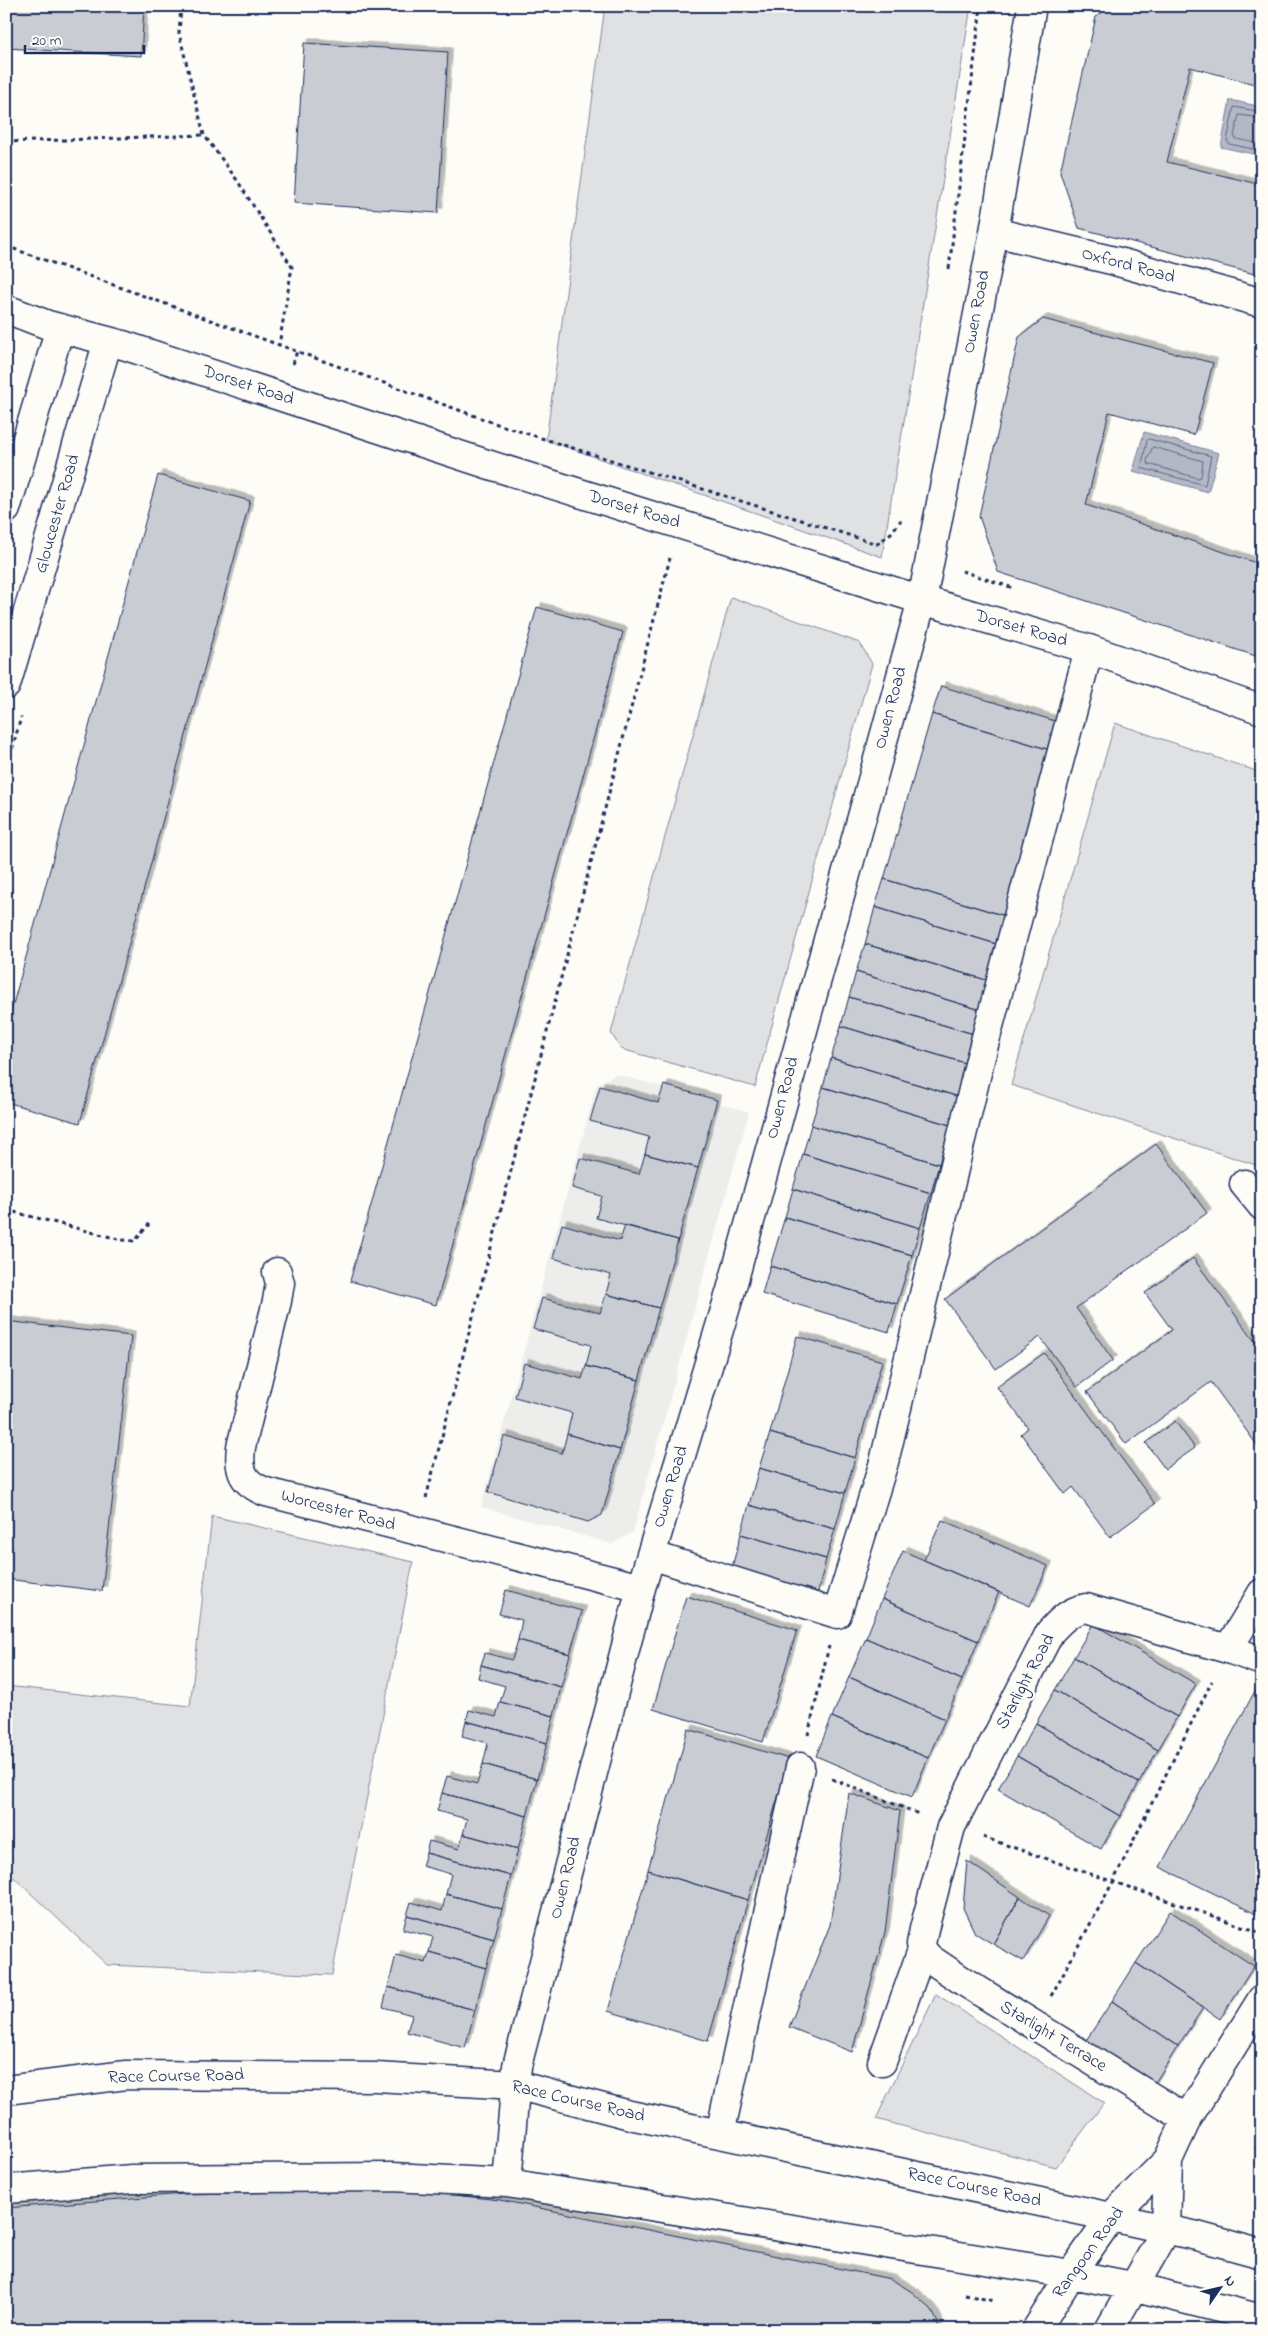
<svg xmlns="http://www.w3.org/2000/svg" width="1268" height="2336" font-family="'Indie Flower',sans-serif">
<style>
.built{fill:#edeeec}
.green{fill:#e0e1e3;stroke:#7e88a0}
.water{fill:#b3b8c5;stroke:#76819c}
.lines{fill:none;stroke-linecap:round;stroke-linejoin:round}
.shore{stroke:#586687;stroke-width:1}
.building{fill:#c9ccd3;stroke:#1b2f5e;filter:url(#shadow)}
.minor-casing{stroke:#1b2f5e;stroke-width:31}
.path{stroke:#1b2f5e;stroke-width:3;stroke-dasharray:4 4;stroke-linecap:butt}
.minor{stroke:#fdfcf7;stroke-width:28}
.labels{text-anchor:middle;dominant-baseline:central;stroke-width:5;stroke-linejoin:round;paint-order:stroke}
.street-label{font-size:18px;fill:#1b2f5e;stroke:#fdfcf7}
</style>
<defs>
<filter id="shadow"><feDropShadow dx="4.5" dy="-4.5" stdDeviation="0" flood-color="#0004"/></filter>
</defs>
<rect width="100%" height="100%" fill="#fdfcf7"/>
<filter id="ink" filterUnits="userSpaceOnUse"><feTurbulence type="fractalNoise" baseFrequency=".02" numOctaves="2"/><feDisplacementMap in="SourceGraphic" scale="10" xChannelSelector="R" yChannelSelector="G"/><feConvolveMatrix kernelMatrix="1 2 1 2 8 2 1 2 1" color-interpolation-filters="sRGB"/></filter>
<g filter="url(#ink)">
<path class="built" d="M616,1074L749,1112L633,1532L612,1544L481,1507L597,1084Z"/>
<path class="green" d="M605,6H971L882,557L546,440Z
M731,597L860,643L872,664L755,1087L621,1049L611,1033Z
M1115,723L1262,773V1167L1011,1085Z
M212,1516L413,1562L332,1975L107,1965L6,1870V1686L190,1706Z
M936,1994L1104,2103L1056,2167L876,2119Z"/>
<path class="water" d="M1230,100L1262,107V156L1221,147Z
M1144,432L1219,453L1208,492L1133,471Z"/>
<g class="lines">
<path class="shore" d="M1262,112L1234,107L1227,141L1229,144L1262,151
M1262,118L1239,115L1234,136L1236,139L1262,144
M1149,439L1211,456L1205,485L1141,468L1147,441Z
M1153,447L1203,461L1201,477L1198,478L1148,464L1147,461Z"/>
</g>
<path class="building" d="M6,6H144L141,56L6,48Z
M1110,6H1262V86L1190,67L1167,162L1262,185V276L1079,228L1060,172L1096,17Z
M304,43L448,52L438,213L294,203Z
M1043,319L1213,363L1194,435L1109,412L1086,505L1262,565V658L998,572L979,516L1019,337Z
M158,475L250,501L80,1123L6,1102V1030Z
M537,607L623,632L436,1305L350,1281Z
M941,686L1068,725L1060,753L932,714Z
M932,714L1060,753L1012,918L884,879Z
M884,879L1012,918L1003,946L875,907Z
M875,907L1003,946L993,982L865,944Z
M865,944L993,982L984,1011L856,972Z
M856,972L984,1011L977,1035L849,997Z
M849,997L977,1035L968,1064L841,1026Z
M841,1026L968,1064L959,1097L831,1058Z
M831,1058L959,1097L950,1125L823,1087Z
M664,1085L717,1100L698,1168L645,1154L649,1137L590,1121L600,1086L658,1103Z
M823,1087L950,1125L939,1164L811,1125Z
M811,1125L939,1164L931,1193L803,1154Z
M1156,1144L1207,1213L1076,1308L1113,1360L1077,1387L1040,1337L996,1369L945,1299Z
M645,1154L698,1168L678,1240L596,1218L602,1196L572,1188L580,1158L639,1174Z
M803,1154L931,1193L920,1228L793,1189Z
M793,1189L920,1228L912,1255L785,1217Z
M785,1217L912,1255L897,1304L770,1266Z
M562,1224L620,1241L625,1225L678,1240L659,1308L606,1294L611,1275L553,1258Z
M1193,1258L1262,1351V1452L1211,1382L1126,1444L1087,1392L1172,1330L1145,1293Z
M770,1266L897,1304L889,1332L762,1294Z
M606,1294L659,1308L639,1380L586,1366L591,1345L533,1329L542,1298L600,1313Z
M6,1321L131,1336L102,1591L6,1579Z
M797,1336L882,1361L855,1458L770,1433Z
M1044,1353L1155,1504L1110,1537L1073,1487L1065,1494L1021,1434L1028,1428L997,1387Z
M524,1363L582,1379L586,1366L639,1380L620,1450L567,1434L572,1413L515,1397Z
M1175,1421L1195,1448L1165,1469L1146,1443Z
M770,1433L855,1458L845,1493L759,1468Z
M567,1434L620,1450L602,1515L588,1522L488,1492L504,1436L562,1453Z
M759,1468L845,1493L835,1529L749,1505Z
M749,1505L835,1529L826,1559L741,1534Z
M942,1520L1048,1566L1030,1606L924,1560Z
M741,1534L826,1559L818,1592L732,1567Z
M903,1551L999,1592L978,1641L882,1599Z
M506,1590L582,1611L570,1654L518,1640L522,1620L499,1614Z
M686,1596L797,1630L763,1742L653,1709Z
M882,1599L978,1641L962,1680L866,1638Z
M1093,1624L1196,1684L1177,1717L1074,1657Z
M866,1638L962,1680L945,1719L849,1677Z
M518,1640L570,1654L561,1687L481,1665L485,1653L512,1660Z
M1074,1657L1177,1717L1158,1750L1055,1690Z
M481,1665L561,1687L554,1716L500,1702L505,1686L478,1678Z
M849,1677L945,1719L928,1758L832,1717Z
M1262,1678V1903L1256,1914L1160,1867Z
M1055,1690L1158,1750L1139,1783L1036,1723Z
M500,1702L554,1716L547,1743L466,1721L469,1710L496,1717Z
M832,1717L928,1758L912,1797L816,1756Z
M466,1721L547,1743L537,1779L483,1764L488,1743L462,1736Z
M1036,1723L1139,1783L1120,1816L1017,1756Z
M688,1729L789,1759L748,1900L648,1870Z
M1017,1756L1120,1816L1101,1849L998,1789Z
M483,1764L537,1779L527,1816L442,1793L447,1776L477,1784Z
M442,1793L527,1816L518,1849L463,1834L467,1819L437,1811Z
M849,1793L900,1811L885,1932L852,2052L789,2027L830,1925Z
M463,1834L518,1849L511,1876L426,1853L429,1841L459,1849Z
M426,1853L511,1876L502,1909L446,1894L451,1874L422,1866Z
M967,1861L1020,1897L993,1944L975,1933L963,1908Z
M648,1870L748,1900L708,2041L608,2011Z
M446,1894L502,1909L494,1939L407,1915L411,1902L442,1911Z
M1020,1897L1049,1916L1023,1961L993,1944Z
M1170,1911L1254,1966L1220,2019L1136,1963Z
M407,1915L494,1939L486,1968L429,1952L433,1937L403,1929Z
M429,1952L486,1968L475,2010L388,1987L396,1955L426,1963Z
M1136,1963L1203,2008L1178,2046L1112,2001Z
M388,1987L475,2010L465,2048L407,2032L412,2015L383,2007Z
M1112,2001L1178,2046L1153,2086L1085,2042Z
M1262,2138V2160L1255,2148Z
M408,2190L500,2200L891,2279L912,2292L931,2309L938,2323V2330H6V2208L184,2194Z"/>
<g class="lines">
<defs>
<path id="minor" d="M994,232L1115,261L1262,303
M6,309L48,325L123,345L493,466L922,600L1089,649L1262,710
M6,509L60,328
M6,685L108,341
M1244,1184L1262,1206
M277,1272L280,1283L277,1301L241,1447C238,1472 243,1483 266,1492L641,1588
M651,1555L837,1614L884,1462L980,1060L1089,649
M1228,1649L1262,1593
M922,1950L929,1958L963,1981L1187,2119
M882,2062L922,1950L921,1944L924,1929L951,1827L1050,1632C1061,1620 1069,1611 1086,1608L1228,1649L1262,1661
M6,2090L126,2075L376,2077L516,2085L630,2115L1111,2217L1197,2236L1262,2254
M720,2134L800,1767
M507,2183L517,2066L641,1588L731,1290L922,600L994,232L1032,6
M6,2189L132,2179L393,2177L507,2183L1071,2274L1132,2286L1262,2319
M1036,2330L1071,2274L1111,2217L1168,2160L1187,2119L1262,1999
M1109,2330L1166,2230L1168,2160"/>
</defs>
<use href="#minor" class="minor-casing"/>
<path class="path" d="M181,6L179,33L204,135L237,180L292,267L279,345
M6,142L204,135
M6,246L500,425L877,544L891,533L901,520
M949,269L981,6
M293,364L297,351
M962,571L1013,588
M6,772L21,717
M6,1210L122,1240L135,1241L149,1224
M426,1498L670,558
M808,1735L829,1646
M832,1779L919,1814
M983,1837L1262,1933
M1051,1996L1113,1882L1212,1681
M965,2295L995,2301"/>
<use href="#minor" class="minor"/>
</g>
</g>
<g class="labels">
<g class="street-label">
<text transform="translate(1128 266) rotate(15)">Oxford Road</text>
<text transform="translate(977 312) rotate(-79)">Owen Road</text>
<text transform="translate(248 386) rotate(18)">Dorset Road</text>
<text transform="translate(634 510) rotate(17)">Dorset Road</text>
<text transform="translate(58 514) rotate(-74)">Gloucester Road</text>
<text transform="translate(1021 629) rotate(16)">Dorset Road</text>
<text transform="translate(891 708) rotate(-75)">Owen Road</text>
<text transform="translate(783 1098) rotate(-75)">Owen Road</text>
<text transform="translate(671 1487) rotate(-73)">Owen Road</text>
<text transform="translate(338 1511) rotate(15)">Worcester Road</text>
<text transform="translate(1026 1682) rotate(-62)">Starlight Road</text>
<text transform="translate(566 1878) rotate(-76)">Owen Road</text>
<text transform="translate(1053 2037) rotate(31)">Starlight Terrace</text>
<text transform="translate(176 2077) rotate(-1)">Race Course Road</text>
<text transform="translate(578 2102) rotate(13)">Race Course Road</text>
<text transform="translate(974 2188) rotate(12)">Race Course Road</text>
<text transform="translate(1089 2253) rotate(-54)">Rangoon Road</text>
</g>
</g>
<rect width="1268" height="2336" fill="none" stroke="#fdfcf7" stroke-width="25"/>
<rect x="12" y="12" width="1243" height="2311" fill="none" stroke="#1b2f5e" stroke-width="2" filter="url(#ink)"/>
<g transform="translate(1220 2288) rotate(56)" stroke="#fdfcf7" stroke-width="4" paint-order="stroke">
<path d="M0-4L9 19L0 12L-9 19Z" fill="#1b2f5e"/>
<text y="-8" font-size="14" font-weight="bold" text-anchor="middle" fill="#1b2f5e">N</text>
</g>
<path d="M25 45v8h119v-8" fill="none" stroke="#1b2f5e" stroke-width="2.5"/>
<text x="32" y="45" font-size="15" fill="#1b2f5e" stroke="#fdfcf7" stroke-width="4" paint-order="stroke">20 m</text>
</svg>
